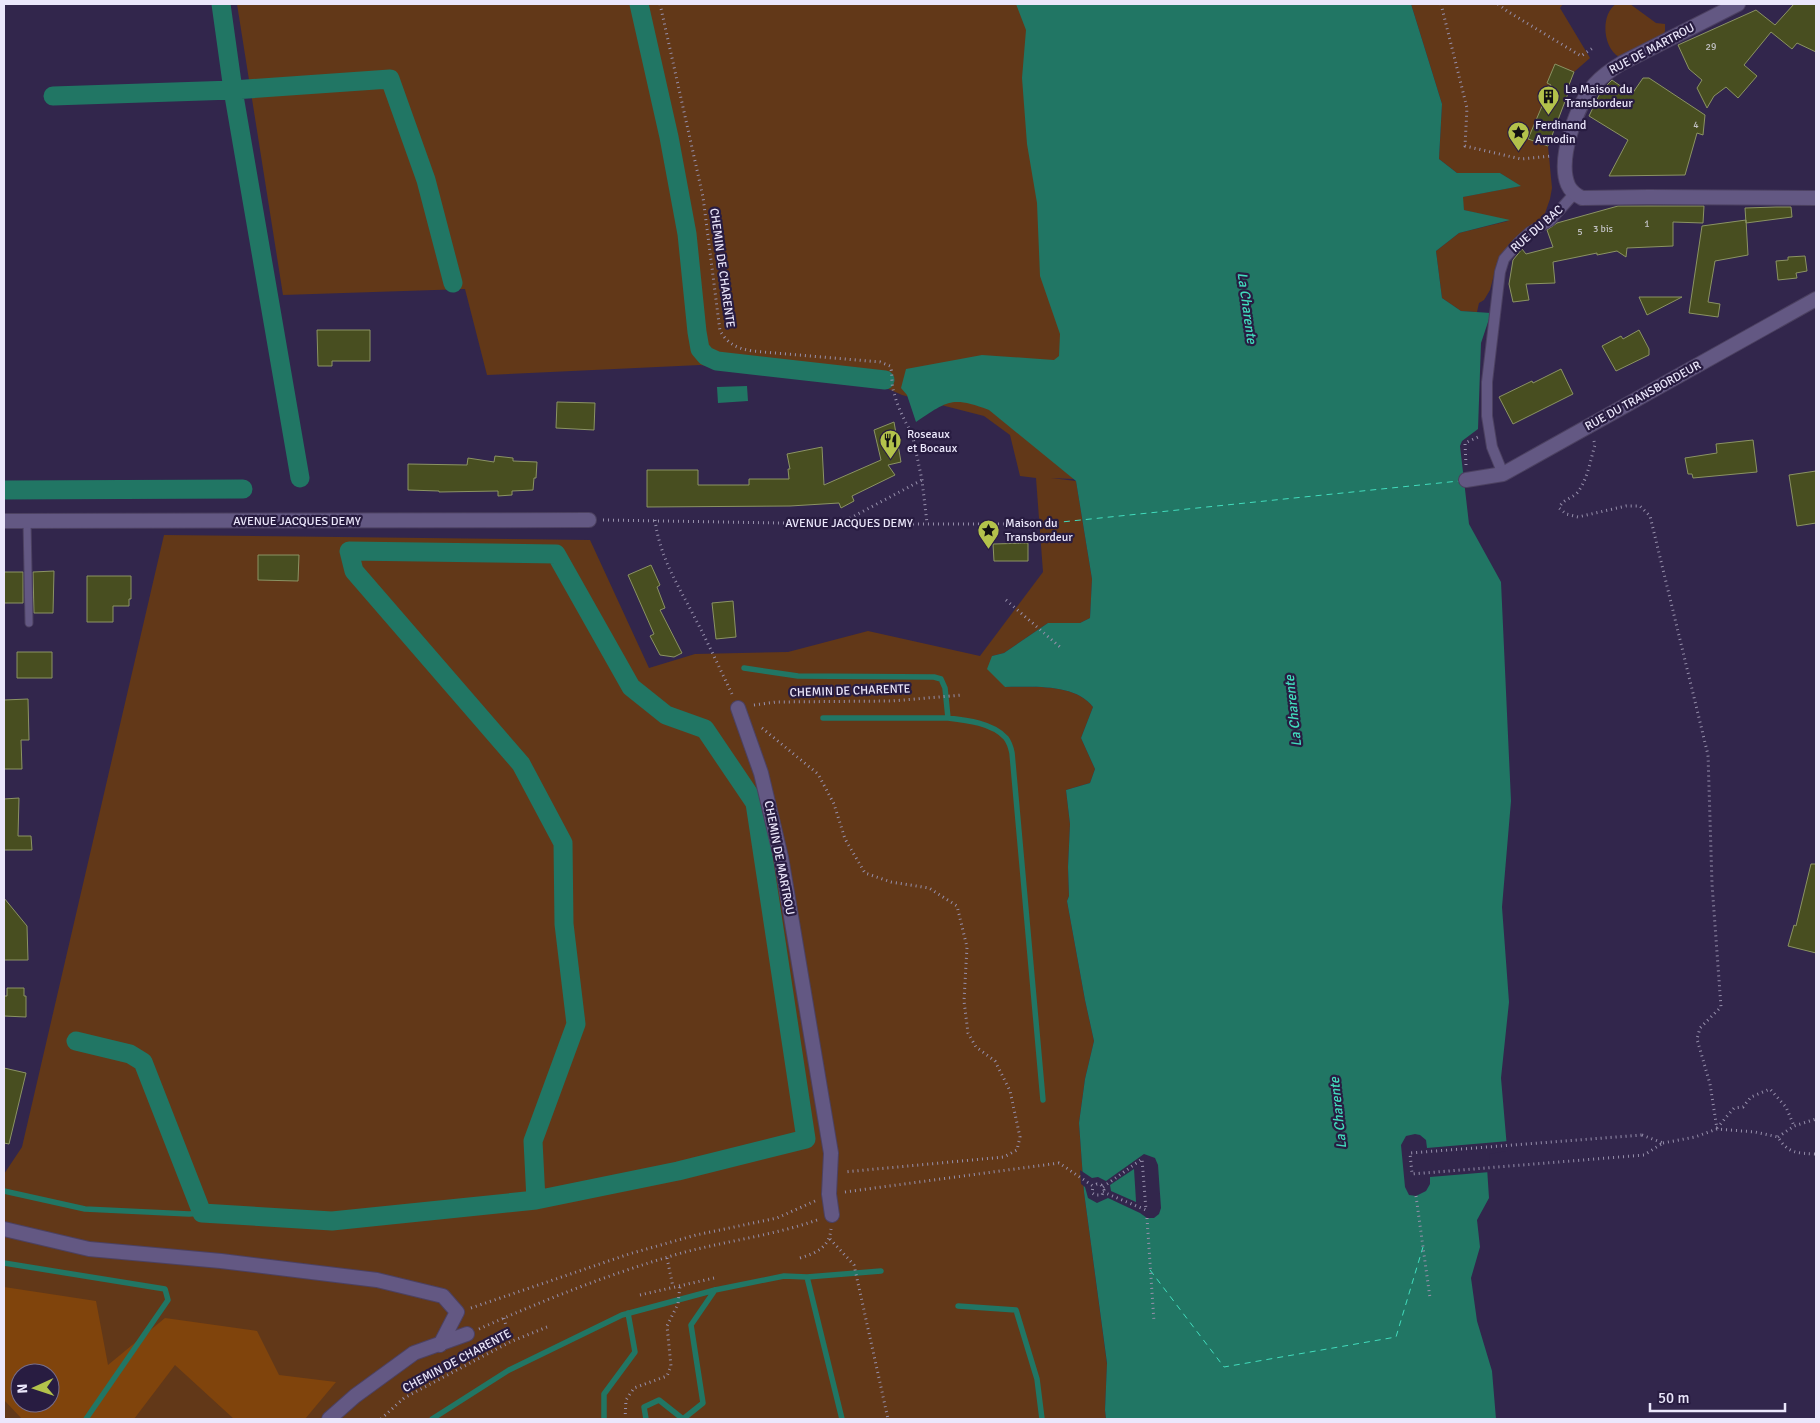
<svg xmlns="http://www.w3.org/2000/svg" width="1820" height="1423" font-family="Signika,sans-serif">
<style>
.green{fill:#623818;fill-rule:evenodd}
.forest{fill:#80440c;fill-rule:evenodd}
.water{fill:#217664}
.pier{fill:#32264c;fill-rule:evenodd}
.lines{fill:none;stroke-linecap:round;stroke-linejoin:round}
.stream{stroke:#217664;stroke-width:5.5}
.canal{stroke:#217664;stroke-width:19}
.ferry{stroke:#42dcbd;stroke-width:1;stroke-dasharray:6 5;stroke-linecap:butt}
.building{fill:#484e20;stroke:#8b9363}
.service-casing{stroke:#4c4161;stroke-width:9}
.pedestrian-casing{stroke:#4c4161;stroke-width:12}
.minor-casing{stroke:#4c4161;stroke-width:16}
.path{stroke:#9790ac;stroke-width:3;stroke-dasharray:1 4;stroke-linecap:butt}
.service{stroke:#635883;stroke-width:7}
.pedestrian{stroke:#635883;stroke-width:10}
.minor{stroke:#635883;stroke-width:14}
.labels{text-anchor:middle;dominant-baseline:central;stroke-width:4.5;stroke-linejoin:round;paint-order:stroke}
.number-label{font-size:10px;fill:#c2c1c4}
.street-label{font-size:12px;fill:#ebe7fb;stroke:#281c41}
.poi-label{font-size:12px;fill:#ebe7fb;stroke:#281c41;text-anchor:start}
.water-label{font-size:14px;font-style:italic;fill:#42dcbd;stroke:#281c41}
</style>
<rect width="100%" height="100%" fill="#32264c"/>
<path class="green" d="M237,4H1037L1064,368L1000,401L1074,479L1051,478L1076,481L1092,579L1090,618L1080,623H1048L1004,653L992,656L1005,687C1032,687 1075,683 1093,707L1081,738L1095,769L1090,783L1066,790L1070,824L1068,867L1069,896L1067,901L1085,1000L1094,1041L1085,1079L1079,1123L1084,1192L1107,1364L1105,1410L1106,1419H4V1174L22,1147L164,535L590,540L649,668L695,654L788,652L868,631L980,656L1043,572L1036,478L1020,476L1010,435L984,416L902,395L882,386L700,365L487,375L465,289L283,295ZM20,1373H50V1403H20Z
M1411,4H1563L1560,8L1590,58L1574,72L1548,146L1552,188L1550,199L1543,219L1519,235L1501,255L1496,267L1490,290L1484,300L1479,303L1477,312L1461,311L1442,298L1436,251L1459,233L1508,221L1464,210L1462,197L1520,186L1500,173H1457L1439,159L1442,104Z
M1616,4H1630L1656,23L1665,24V31L1662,38L1619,57C1603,48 1600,15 1616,4Z"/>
<path class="forest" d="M4,1287L96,1301L108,1365L165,1318L257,1331L279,1375L336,1382L305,1419H234L175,1365L134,1419H22L4,1400ZM20,1373H50V1403H20Z"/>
<path class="water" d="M1016,4H1411L1442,104L1439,159L1457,173H1500L1521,186L1463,197L1464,210L1510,220L1459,233L1436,251L1442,298L1461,311L1491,313L1481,343L1478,429L1462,441L1460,446L1469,524L1501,582L1511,801L1502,907L1509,1002L1501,1078L1507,1148L1486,1152L1489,1198L1477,1220L1480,1247L1471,1278L1477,1321L1492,1371L1496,1419H1106L1105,1410L1107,1363L1084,1192L1079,1123L1085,1079L1094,1041L1085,1000L1067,901L1069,896L1068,867L1070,824L1066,790L1090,783L1095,769L1081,738L1093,707C1075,683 1032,687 1005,687L987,669L992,656L1004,653L1048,623H1080L1090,618L1092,579L1076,481L989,410C951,396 948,401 916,422L907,395L901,388L906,369L982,355L1054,360L1059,356L1060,334L1040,276L1037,203L1027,144L1022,78L1026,30Z
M747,386L748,401L718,403L717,387Z"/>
<path class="pier" d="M1415,1134L1420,1135L1426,1140L1427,1148L1509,1141V1149L1507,1151L1489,1154L1490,1172L1430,1177V1184L1426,1191L1416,1196L1409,1195L1405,1187L1401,1145L1406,1136Z
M1144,1154L1155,1158L1158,1165L1161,1208L1159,1214L1154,1218H1147L1140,1213L1108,1198L1097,1203L1088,1198L1085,1187L1081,1184L1080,1170L1092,1178L1098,1177L1106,1181ZM1134,1169L1136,1201V1202L1111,1191L1110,1185Z"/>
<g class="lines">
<path class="stream" d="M744,668L798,676L934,677L941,679L945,688L948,718
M823,718H948C966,720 993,723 1006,738C1009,742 1011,748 1012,753L1043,1100
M4,1191L85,1209L189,1214L202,1213
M4,1263L165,1289L168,1300L86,1419
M807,1277L842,1419
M958,1306L1016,1310L1037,1379L1042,1419
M432,1419L509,1370L622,1315L715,1290L784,1276L807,1277L881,1271
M604,1419V1394L635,1352L628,1313
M646,1419L644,1407L659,1400L683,1419
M683,1419L703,1403L691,1325L715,1290"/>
<path class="canal" d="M221,4L233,90L300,478
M639,4L669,137L687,234L697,332L700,349L706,356L717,361L885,380
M53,96L233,90L390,79L426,180L453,283
M4,490L243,489
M76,1041L130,1054L143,1062L202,1213L332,1221L536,1200L678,1171L806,1139L755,803L705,729L666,715L631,687L556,554L349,551L354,571L521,764L563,843L564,924L576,1024L533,1141L536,1200"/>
<path class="ferry" d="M1042,524L1459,481
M1150,1270L1224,1367L1396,1337L1423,1247"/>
</g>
<path class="building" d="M1794,4H1816V52L1797,43L1792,49L1771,32L1744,65L1757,76L1738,98L1726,87L1714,96L1707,108L1697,88L1702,80L1689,69L1678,45L1756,10L1775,25Z
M1555,64L1574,72L1567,90L1569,91L1548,146L1528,139L1551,85L1547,83Z
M1643,78H1649L1705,115L1703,135L1697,133L1685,175L1609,176L1628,140L1589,116L1601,91L1612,80L1632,94Z
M1618,206H1704L1703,223L1673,222V246L1627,248L1626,257L1617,251L1597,255V253L1553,262L1555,283L1526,284L1529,300L1513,302L1509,284L1513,260L1522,249L1526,254L1553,247L1547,230L1557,223Z
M1776,207H1791L1792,217L1746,223L1745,208Z
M1746,220L1748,255L1715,261L1708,302L1720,304L1718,317L1689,313L1702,226Z
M1805,256L1807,271L1796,273L1797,278L1778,280L1776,261L1788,260V257Z
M1639,297H1682L1647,315Z
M317,330H370V361H332V366H318Z
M1639,330L1649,349V355L1616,371L1602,346L1621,336L1623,339Z
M1561,369L1573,394L1513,424L1499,397L1532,381L1533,383Z
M557,402L595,403L594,430L556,428Z
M894,422L901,462L888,465L895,475L852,496L854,501L841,508L839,503L790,506L647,507V470H698V485H749V479H789L788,469H790L787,454L822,447L824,485L881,460L874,430Z
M1753,440L1757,472L1693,478L1692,474H1688L1685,458L1717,453L1716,444Z
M495,456L513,458V461L537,462L536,478H534L533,490L512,491V495L498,496V491L439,492V491L408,490V464L467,465L468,458L494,462Z
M1816,471V523L1797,526L1789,475Z
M1028,543V561H994L993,544Z
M258,555H299L298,581L258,580Z
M651,565L660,585L657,587L665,608L660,610L682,653L674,657L660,655L650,636L654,634L628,575Z
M54,571L53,613H34L33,572Z
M4,572H23V603H4Z
M87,576H131V599H129V606H113V622H87Z
M733,601L736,637L716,639L712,603Z
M17,652H52V678H17Z
M28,699L29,740H21L22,769H4V700Z
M19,798L18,836H31L32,850H4V799Z
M1811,864H1816V953L1788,946L1794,925L1796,926Z
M4,898L27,926L28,960H4Z
M7,988H24V996H26V1017L4,1016V996H7Z
M4,1068L26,1073L9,1144L4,1143Z"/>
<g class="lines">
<defs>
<path id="service" d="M27,521L29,623"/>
<path id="pedestrian" d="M1503,474L1492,447L1487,416V382L1500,272L1504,259L1518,243L1530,232L1550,221L1574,194"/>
<path id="minor" d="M1738,4L1622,63C1612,69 1603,75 1595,84C1577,104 1557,159 1568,185C1571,192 1576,195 1582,198L1648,197L1816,198
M1466,480L1503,474L1816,299
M4,521L589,520
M738,708L761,773L781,857L831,1153L829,1194L832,1215
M4,1229L89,1249L221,1261L377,1280L443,1296L457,1312L440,1345
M329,1419L355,1396L414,1353L467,1334"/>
</defs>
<use href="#service" class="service-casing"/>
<use href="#pedestrian" class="pedestrian-casing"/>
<use href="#minor" class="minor-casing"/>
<path class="path" d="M660,4L703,197L720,331C729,345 737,348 752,351L880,362L890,366C893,373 891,381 893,389C896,403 904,421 912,433L922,480L927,523
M1441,4L1467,108L1465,146L1521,159L1552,156
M1498,4L1507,11L1581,56L1593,48
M1594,441L1595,445C1590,461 1588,479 1577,493C1571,499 1563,499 1559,508L1566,514L1578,517L1626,506H1640L1650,516L1708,755L1712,884L1721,1007L1700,1028L1697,1039L1710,1084L1717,1129
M1466,465L1465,443L1478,437
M603,520L840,524H1042
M655,520C660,558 678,585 695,618C708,643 720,669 732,694
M841,523L922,480
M1006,600L1060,647
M754,705L776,702L892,701L962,695
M762,728L818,774L834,804L845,839L865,873L891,882L929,888L957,906L967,947L964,1001L968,1033L976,1047L995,1061L1010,1091L1020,1137L1017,1150L1004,1157L844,1172
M1717,1128L1734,1108L1743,1107L1751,1097L1770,1089L1786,1107L1794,1126
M1642,1135L1663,1143L1644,1155L1412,1174L1410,1153Z
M1778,1137L1794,1126L1816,1119
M1663,1143L1695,1137L1717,1129L1755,1132L1778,1137C1788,1154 1798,1153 1816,1154
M1103,1187L1142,1159L1146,1210L1103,1192
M845,1192L1059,1163L1093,1186L1092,1193L1095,1195H1102L1104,1190L1101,1185L1097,1184L1093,1186
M1416,1196L1430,1298
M1147,1218L1154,1322
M830,1239L854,1265L888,1419
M667,1258L673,1287
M800,1258C816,1253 829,1248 831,1229
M640,1295L714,1278
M471,1308L629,1254L696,1235L777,1218L815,1201
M504,1318L510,1342
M479,1329C544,1300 609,1274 678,1254C724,1241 772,1236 817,1220
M381,1419L404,1398L510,1342L547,1327
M625,1419L626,1400L634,1388L667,1376L671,1366L667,1326L678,1304L680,1286"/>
<use href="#service" class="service"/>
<use href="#pedestrian" class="pedestrian"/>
<use href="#minor" class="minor"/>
</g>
<defs>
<symbol id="building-pin" viewBox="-11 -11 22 30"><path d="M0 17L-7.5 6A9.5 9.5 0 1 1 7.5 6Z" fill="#b3c24b" stroke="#281c41"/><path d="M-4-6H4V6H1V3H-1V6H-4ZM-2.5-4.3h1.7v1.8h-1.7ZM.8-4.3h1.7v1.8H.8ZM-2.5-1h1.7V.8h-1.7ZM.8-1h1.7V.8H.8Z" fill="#111"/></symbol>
<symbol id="sight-pin" viewBox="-11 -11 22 30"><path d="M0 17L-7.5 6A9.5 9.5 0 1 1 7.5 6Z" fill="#b3c24b" stroke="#281c41"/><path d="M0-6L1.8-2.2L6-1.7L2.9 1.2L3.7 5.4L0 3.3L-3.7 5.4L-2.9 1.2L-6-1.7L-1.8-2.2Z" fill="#111"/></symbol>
<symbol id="restaurant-pin" viewBox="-11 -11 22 30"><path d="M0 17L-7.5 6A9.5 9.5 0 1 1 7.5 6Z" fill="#b3c24b" stroke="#281c41"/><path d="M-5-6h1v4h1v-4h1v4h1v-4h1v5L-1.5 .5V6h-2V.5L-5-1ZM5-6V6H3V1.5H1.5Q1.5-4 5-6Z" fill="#111"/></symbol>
</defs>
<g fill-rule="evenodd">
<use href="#building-pin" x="1536" y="84" width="25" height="34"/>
<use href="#sight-pin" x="1506" y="120" width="25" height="34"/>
<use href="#restaurant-pin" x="878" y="428" width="25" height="34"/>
<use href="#sight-pin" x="976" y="518" width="25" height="34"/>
</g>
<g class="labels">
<g class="number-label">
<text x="1711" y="47">29</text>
<text x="1696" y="125">4</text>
<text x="1647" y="224">1</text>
<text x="1603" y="229">3 bis</text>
<text x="1580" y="232">5</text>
</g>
<g class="street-label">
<text transform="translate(1652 49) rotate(-28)">RUE DE MARTROU</text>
<text transform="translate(1537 229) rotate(-41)">RUE DU BAC</text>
<text transform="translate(722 268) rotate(82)">CHEMIN DE CHARENTE</text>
<text transform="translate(1643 396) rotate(-29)">RUE DU TRANSBORDEUR</text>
<text x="297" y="521">AVENUE JACQUES DEMY</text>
<text x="849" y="523">AVENUE JACQUES DEMY</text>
<text transform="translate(850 691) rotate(-2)">CHEMIN DE CHARENTE</text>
<text transform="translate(779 858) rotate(79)">CHEMIN DE MARTROU</text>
<text transform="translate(457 1361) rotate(-28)">CHEMIN DE CHARENTE</text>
</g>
<g class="poi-label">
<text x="1565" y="89">La Maison du<tspan x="1565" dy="14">Transbordeur</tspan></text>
<text x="1535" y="125">Ferdinand<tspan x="1535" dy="14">Arnodin</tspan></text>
<text x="907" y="434">Roseaux<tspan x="907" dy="14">et Bocaux</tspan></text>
<text x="1005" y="523">Maison du<tspan x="1005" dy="14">Transbordeur</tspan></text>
</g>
<g class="water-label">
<text transform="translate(1247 308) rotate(82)">La Charente</text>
<text transform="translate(1293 711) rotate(-96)">La Charente</text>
<text transform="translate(1338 1113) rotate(-96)">La Charente</text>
</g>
</g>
<rect width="1820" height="1423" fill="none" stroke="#ebe7fb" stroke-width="10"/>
<g transform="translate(35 1388) rotate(267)"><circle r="24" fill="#281c41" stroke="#766d8b"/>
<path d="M0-4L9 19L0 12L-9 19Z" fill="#b3c24b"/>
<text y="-8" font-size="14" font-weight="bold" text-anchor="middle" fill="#ebe7fb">N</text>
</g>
<path d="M1650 1403v8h135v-8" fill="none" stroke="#ebe7fb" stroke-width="2.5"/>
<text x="1658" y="1403" font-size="15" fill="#ebe7fb" stroke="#281c41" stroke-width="4" paint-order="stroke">50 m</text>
</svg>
